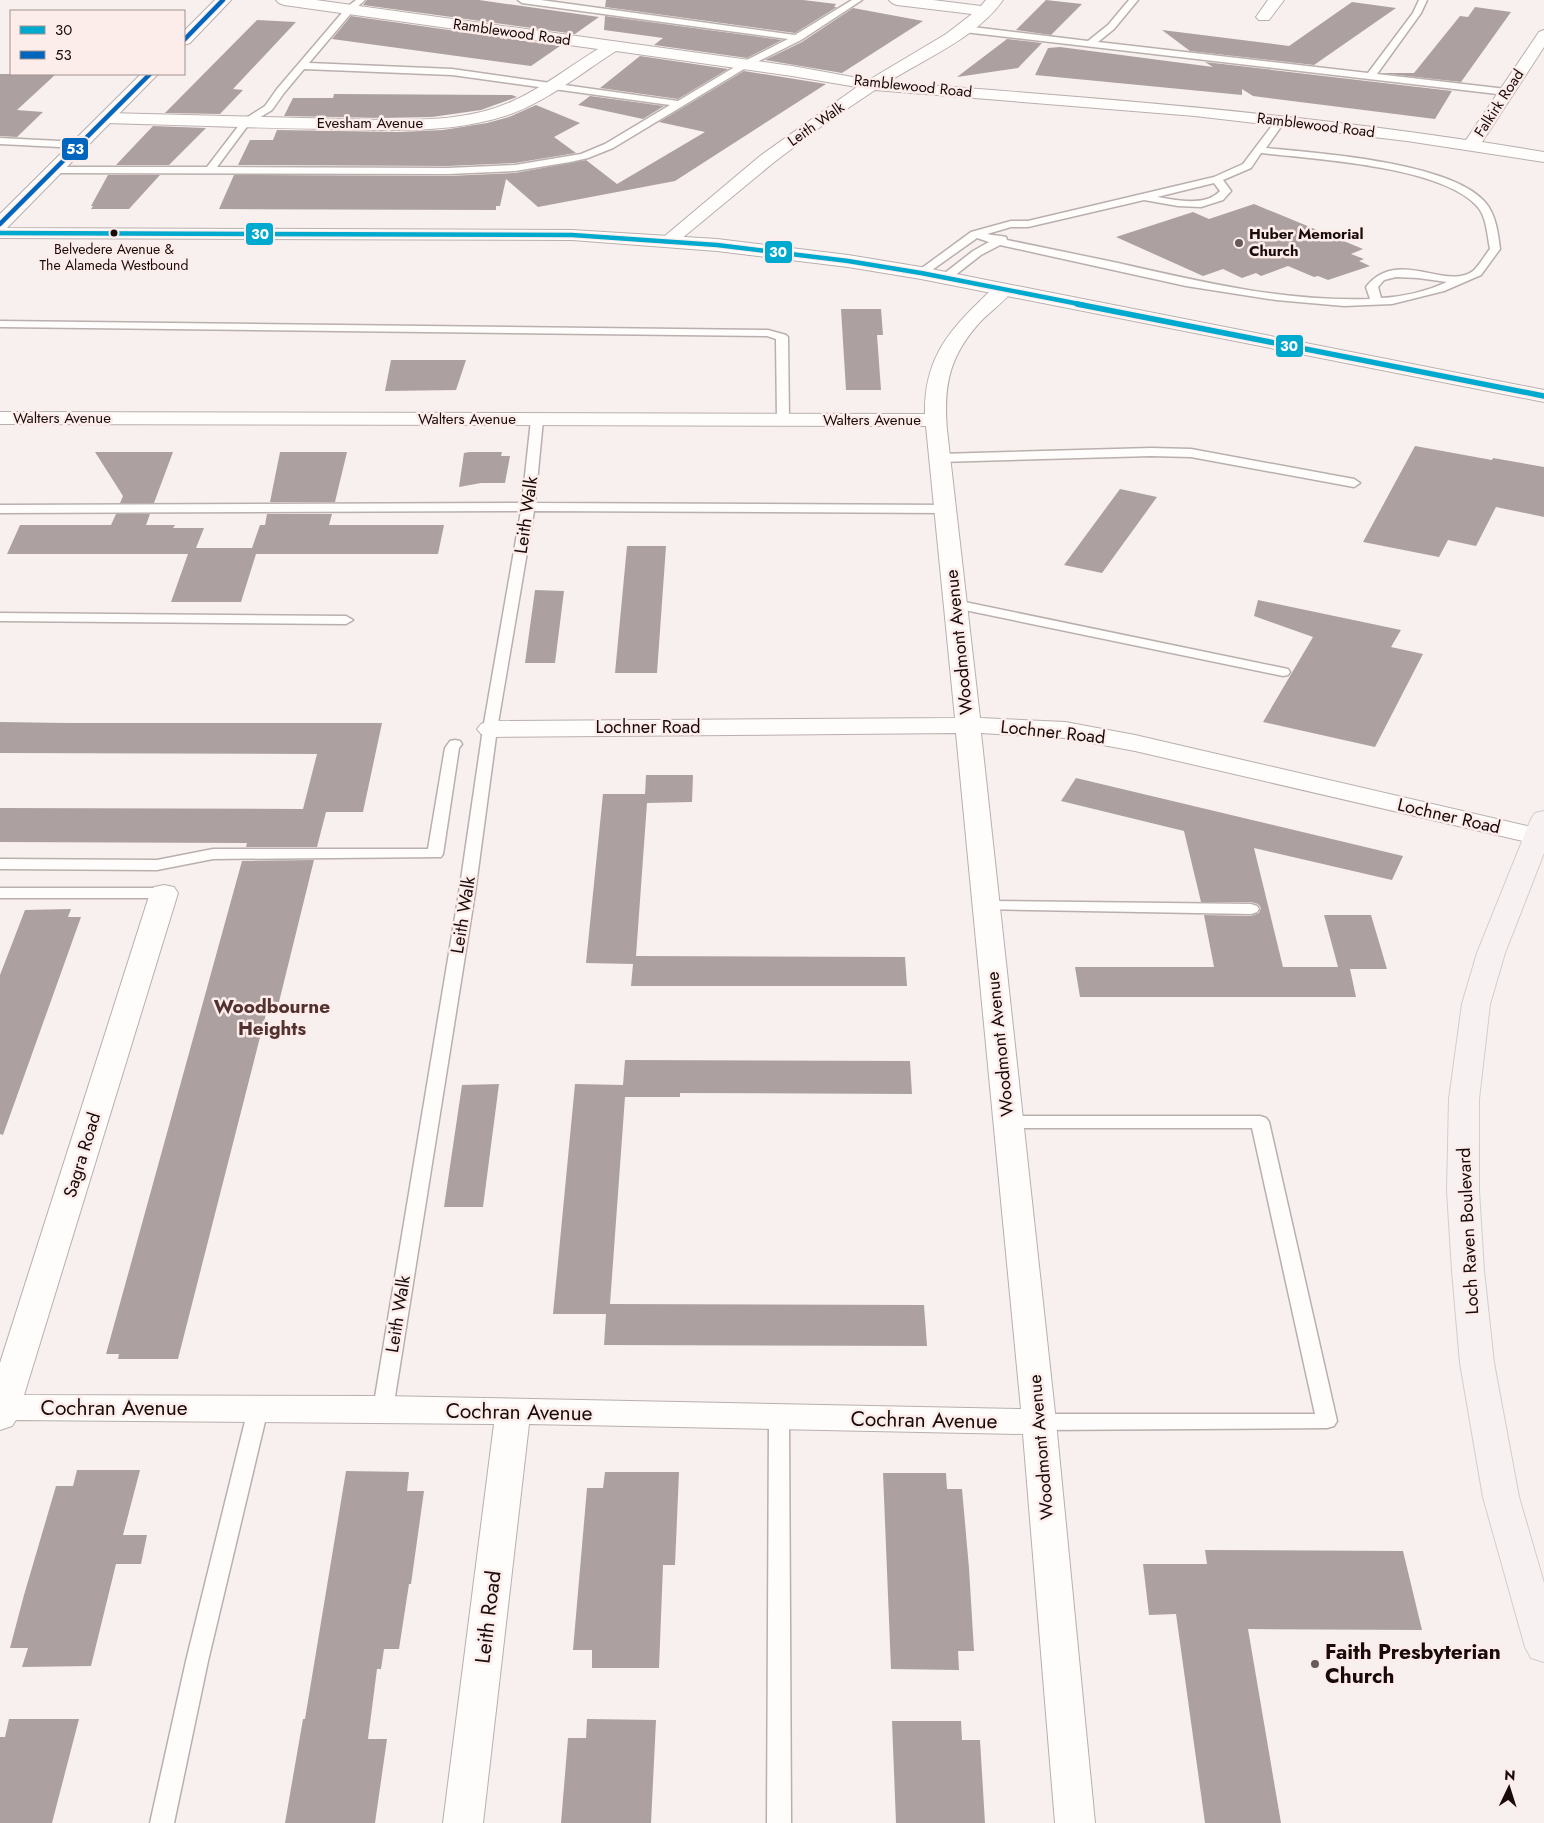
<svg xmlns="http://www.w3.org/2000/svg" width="1544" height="1823" font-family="Jost,sans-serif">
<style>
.building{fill:#aca1a0}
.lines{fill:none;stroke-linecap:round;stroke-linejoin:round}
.service-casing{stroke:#b9afad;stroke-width:3}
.minor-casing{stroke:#b9afad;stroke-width:2}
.secondary-casing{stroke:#b9afad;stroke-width:2}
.primary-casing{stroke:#d3cdcc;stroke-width:2}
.service{fill:#fefdfc;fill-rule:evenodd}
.minor{fill:#fefdfc;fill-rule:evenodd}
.secondary{fill:#fefdfc;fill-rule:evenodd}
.primary{fill:#f8f1f1;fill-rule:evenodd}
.bus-1-far1-casing{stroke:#fcecea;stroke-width:7}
.bus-1-casing{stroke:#fcecea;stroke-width:9}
.bus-2-casing{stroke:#fcecea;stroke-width:7}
.bus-1-far1{stroke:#00a9ce;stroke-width:4.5}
.bus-1{stroke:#00a9ce;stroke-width:5.5}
.bus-2{stroke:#0065bd;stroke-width:4.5}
.bus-dot{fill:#180b0a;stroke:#fcecea;stroke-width:2}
.poi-dot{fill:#665b5a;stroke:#fcecea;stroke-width:2}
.labels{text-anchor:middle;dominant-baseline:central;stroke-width:5;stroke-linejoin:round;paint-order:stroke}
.far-bus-label{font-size:14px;fill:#180b0a;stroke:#fcecea}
.far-street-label{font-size:15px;fill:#180b0a;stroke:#fcecea}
.far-poi-label{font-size:15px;font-weight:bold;fill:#180b0a;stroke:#fcecea;text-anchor:start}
.street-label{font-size:18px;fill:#180b0a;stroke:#fcecea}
.neighbourhood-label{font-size:19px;font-weight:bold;fill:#513230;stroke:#fcecea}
.near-street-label{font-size:21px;fill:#180b0a;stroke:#fcecea}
.near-poi-label{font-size:21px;font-weight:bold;fill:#180b0a;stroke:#fcecea;text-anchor:start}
.line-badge{stroke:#fcecea;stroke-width:2}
.badge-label{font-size:14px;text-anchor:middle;font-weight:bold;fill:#fff}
</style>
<rect width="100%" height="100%" fill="#f8f0ee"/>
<path class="building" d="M367,0H479L599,17L575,34L363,5Z
M606,0H803L836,4L834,7H837L795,33L605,7Z
M1046,0L1082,4L1051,35L1016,30Z
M1352,2L1396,8L1314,65L1190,51L1162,30L1289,46Z
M1475,7L1511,12L1461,82L1380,73H1414L1460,16L1468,17Z
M853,8L923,21L842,73L765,60L802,42Z
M351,16L560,46L531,66L332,39Z
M605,16L782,40L747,58L654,45L663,38L604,30Z
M257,20L296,22L233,89L243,90L220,114L165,113Z
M1007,39L1042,43L1018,68L957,77Z
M1060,47L1213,67L1205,62L1452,91L1435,119L1253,96L1242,89V95L1035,75L1048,48Z
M640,56L728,69L678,99L600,88Z
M744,71L826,84L675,181L538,207L506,179L500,206H496V210L219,209L234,175L448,176L515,173L586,160L617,184L705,132L659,122Z
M0,74H56L17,110L43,112L17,137L0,136Z
M334,94L512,95L517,97L481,110L432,117L382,118L284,116L293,98H333Z
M590,96L664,106L643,119L578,105Z
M536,105L580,123L554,137L576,153L515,163L448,166L238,165L250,140H273L277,130L398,132L443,130L487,123L509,117Z
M153,126L206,128L169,165H116Z
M108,175H160L129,209H91L93,206H91Z
M1254,204L1363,249L1351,254L1364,259L1359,261L1370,266L1328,280L1318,276L1314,277L1288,266L1261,276L1256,273L1242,278L1223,269L1203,276L1116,237L1193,212L1209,219Z
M841,309H881L883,335H877L881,390H846Z
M391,360H466L456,390L385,391Z
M1415,446L1492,460L1493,458L1544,467V517L1496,507L1476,546L1448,540L1439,557L1363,542Z
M95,452H173L154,503H120L123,496Z
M280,452H347L335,502H270Z
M469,452H502L501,456H510L505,483H481L459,487L464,453Z
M1120,489L1157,497L1102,573L1064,565Z
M116,514H150L146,525H175L173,528H204L196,548H252L260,525H265L267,514H332L329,525H444L438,554H256L241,602H171L188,554H7L20,525H111Z
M627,546H666L657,673H615Z
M535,590L564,591L555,663H525Z
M1258,600L1401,630L1391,647L1423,654L1375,747L1263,722L1313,637L1254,616Z
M0,722L69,723H382L363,812H326L317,847H246L247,843L0,842V808L303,809L317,754L0,753Z
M646,775H693L692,802L647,803L636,956L905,957L907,986H631L633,964L586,963L603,794H645Z
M1076,778L1403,856L1392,880L1254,848L1283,967H1338L1324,915H1371L1387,969H1350L1356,997H1080L1075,967H1214L1204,915L1251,916L1259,913L1261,908L1258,904L1251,902H1201L1184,831L1061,801Z
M314,860L279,1002H269L178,1359H118L119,1354H106L242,861Z
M71,909L68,917H81L3,1135L0,1134V975L25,910Z
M625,1060L910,1061L912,1094L680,1093V1097H625L610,1304L924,1305L927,1346L604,1345L606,1314H553L575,1084L623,1085Z
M499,1084L483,1207H444L462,1085Z
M77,1470H140L123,1535H147L141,1564H116L91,1666L22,1667L28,1648H10L24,1595L56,1486H73Z
M346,1471L409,1472L407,1491H424L411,1584H409L399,1649H384L381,1669H377L368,1739H387L375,1823H285L303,1719H305Z
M605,1472H679L675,1565H663L659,1668H592V1650H573L587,1488H603Z
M883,1473H946L947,1489H962L969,1568L974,1651H958L959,1670L891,1669Z
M1205,1550L1403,1551L1422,1630L1248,1629L1281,1823H1205L1176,1614L1149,1615L1143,1564H1207Z
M9,1719H79L52,1823H0V1737H5Z
M587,1719L656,1720L651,1823H561L568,1738H586Z
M892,1721H961L962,1740H980L985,1823H896Z"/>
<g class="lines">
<defs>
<path id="service" d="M356,0H365L353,11L309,63L452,69L678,101L743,62L788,39L522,3L518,0H541L795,35L852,0H862L801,40L749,66L613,148L588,158L570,162L515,171L448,174L55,173L50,170L55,167H207L243,120L265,106L277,89L347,7ZM304,69L452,75L670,105L605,144L581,154L515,165L448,168L217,167L249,124L272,110L284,93Z
M1129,0H1138L1114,29L1098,42L1368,73L1413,13L1419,0H1427L1421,13L1377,74L1506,89L1511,92L1506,95L964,32L959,29L964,26L1088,41L1108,25Z
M1280,118L1285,121L1266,148C1317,153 1451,162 1485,202C1496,215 1498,233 1500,249L1481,275L1444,291L1392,304L1344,306L1276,300L1186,286L1000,245L981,255L949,280H941L939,278L941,276L973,251L989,242L977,238L925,275L921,276L915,273L971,232L1011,221H1028L1214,177L1243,164L1277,119ZM1261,153C1314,159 1441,166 1477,206C1487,217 1487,235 1490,249C1485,255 1479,266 1473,271C1446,291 1397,247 1366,287L1370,299C1285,302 1201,282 1118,263C1081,255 1044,248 1007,240L1006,237C999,235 994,236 987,234L1011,227H1028L1144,200L1178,206L1201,207L1223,200L1231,191L1223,180L1251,168ZM1214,183L1220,191C1205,207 1177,200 1157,197ZM1396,277L1418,278L1447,282C1427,291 1403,297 1381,298L1378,287L1384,280Z
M0,138L79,142L84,145L79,148L0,144Z
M0,321L768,330L786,335L788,337L789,420L783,424L777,420L776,339L767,336L0,327Z
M537,416L543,420L535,503L946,505L953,509L946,513L534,511L497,729L475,893L393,1409L390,1414L383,1416L376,1414L373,1409L459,893L483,729L521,511L0,513V505L522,503L531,420Z
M1151,448L1191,449L1354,479L1360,483L1354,487L1191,457L1151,456L940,462L934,458L940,454Z
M955,600L1283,668L1288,669L1290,672L1288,675L1283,676L950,607L948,604Z
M0,613L346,616L353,620L346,624L0,621Z
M455,740L460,741L462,744L459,748L443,854L441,857L213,859L157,870L0,869V859L157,860L213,849H428L445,748L450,741Z
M0,888H164L170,890L172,893L170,896L164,898H0Z
M986,901L1251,904L1257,906L1259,909L1257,912L1251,914L980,909L978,906L980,903Z
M1008,1116H1260L1266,1118L1269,1122L1337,1421L1334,1426L1327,1428L1039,1430L1032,1427L1029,1422L1032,1417L1039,1414H1315L1252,1128H1008L1002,1126L999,1122L1002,1118Z
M258,1402L265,1404L268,1409L208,1661L174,1823H150L186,1661L248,1409L251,1404Z
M779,1410L786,1412L789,1417L791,1823H767L769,1417L772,1412Z"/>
<path id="minor" d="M276,0H316L792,66L869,80L946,34L972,14L897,5L892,3L889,0H933L981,6L986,0H1003C976,38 926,58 888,82C1082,97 1275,111 1466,140L1539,32L1544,30V47L1482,142L1544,152V162L1407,141L1195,116L875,90L823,125L773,163L675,244L669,245L663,244L660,240L760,156L857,87L792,76L616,51C581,73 548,101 508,115C451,134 391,130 331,129C256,128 182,125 107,123L101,122L99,118L101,114L107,113L382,120C426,120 472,120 513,101C544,87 570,66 598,49L284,5L279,3Z
M1268,0H1284L1269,20H1259L1256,17Z
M1003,284L1010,286L1013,290C1005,301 992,310 982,320C950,354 943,384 947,430L980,718L1065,722L1135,735L1544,830V846L1135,751L1065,738L981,733L1056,1422L1095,1823H1055L1023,1434L529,1424L483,1823H443L494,1424L16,1420L12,1426L0,1430V1363L150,893L154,887L164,885L174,887L178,893L24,1395L383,1396L1021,1409L956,733L490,737L481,734L477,729L481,724L490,721L955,718L926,426L0,424V412L925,414C924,365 944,335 979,302C986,295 993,287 1003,284Z"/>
<path id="secondary" d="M215,0H231L190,43L184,45V31Z
M141,74H158L7,228L572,230L717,239L848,255L921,267L1544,390V402L921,279L848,267L717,251L572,240L0,238V214Z"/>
<path id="primary" d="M1544,811V853L1505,953L1490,1004L1479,1099V1191L1484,1271L1494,1363L1519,1497L1544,1583V1662L1531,1658L1525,1647L1483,1497L1460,1363L1452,1271L1447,1191L1449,1099L1462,1004L1477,953L1531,819L1535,813Z"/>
</defs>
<use href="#service" class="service-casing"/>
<use href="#minor" class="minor-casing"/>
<use href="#secondary" class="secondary-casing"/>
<use href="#primary" class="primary-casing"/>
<use href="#service" class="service"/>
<use href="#minor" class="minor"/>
<use href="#secondary" class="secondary"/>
<use href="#primary" class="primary"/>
<defs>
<path id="bus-1-far1" d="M0,233L572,235L717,245L848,261L921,273L1084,305"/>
<path id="bus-1" d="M1077,304L1544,396"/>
<path id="bus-2" d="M184,40L223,0
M0,224L150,74"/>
</defs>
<use href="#bus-1-far1" class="bus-1-far1-casing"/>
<use href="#bus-1" class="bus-1-casing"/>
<use href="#bus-2" class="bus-2-casing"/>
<use href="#bus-1-far1" class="bus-1-far1"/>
<use href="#bus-1" class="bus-1"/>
<use href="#bus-2" class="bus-2"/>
</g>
<circle class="bus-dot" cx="114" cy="233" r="4.5"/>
<g class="poi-dot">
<circle cx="1239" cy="243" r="5"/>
<circle cx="1315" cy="1664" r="5"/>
</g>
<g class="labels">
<g class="far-bus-label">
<text x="114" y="249">Belvedere Avenue &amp;<tspan x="114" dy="16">The Alameda Westbound</tspan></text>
</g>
<g class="far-street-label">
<text transform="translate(512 32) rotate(8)">Ramblewood Road</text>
<text transform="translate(913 86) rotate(6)">Ramblewood Road</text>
<text transform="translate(1499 103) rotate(-57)">Falkirk Road</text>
<text x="370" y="123">Evesham Avenue</text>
<text transform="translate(816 124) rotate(-35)">Leith Walk</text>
<text transform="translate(1316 125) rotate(7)">Ramblewood Road</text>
<text x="62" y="418">Walters Avenue</text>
<text x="467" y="419">Walters Avenue</text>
<text x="872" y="420">Walters Avenue</text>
</g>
<g class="far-poi-label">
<text x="1249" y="234">Huber Memorial<tspan x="1249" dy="17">Church</tspan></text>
</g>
<g class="street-label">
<text transform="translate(526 515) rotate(-82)">Leith Walk</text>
<text transform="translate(959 642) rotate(-96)">Woodmont Avenue</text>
<text x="648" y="727">Lochner Road</text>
<text transform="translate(1053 732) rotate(6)">Lochner Road</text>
<text transform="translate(1449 816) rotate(13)">Lochner Road</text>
<text transform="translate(463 915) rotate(-81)">Leith Walk</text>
<text transform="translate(1000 1044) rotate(-96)">Woodmont Avenue</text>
<text transform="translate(82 1155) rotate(-73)">Sagra Road</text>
<text transform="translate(1468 1231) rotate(-93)">Loch Raven Boulevard</text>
<text transform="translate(398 1314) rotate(-81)">Leith Walk</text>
<text transform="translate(1041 1447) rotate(-95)">Woodmont Avenue</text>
</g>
<g class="neighbourhood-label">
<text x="272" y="1006">Woodbourne<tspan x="272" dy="22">Heights</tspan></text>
</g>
<g class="near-street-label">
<text x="114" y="1408">Cochran Avenue</text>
<text transform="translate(519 1412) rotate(1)">Cochran Avenue</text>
<text transform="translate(924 1420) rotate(1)">Cochran Avenue</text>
<text transform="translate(488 1617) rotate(-83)">Leith Road</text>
</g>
<g class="near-poi-label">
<text x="1325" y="1652">Faith Presbyterian<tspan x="1325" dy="24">Church</tspan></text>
</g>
</g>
<g class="line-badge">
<rect x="61" y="137" width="28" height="24" rx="5" fill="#0065bd"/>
<rect x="245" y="222" width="29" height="24" rx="5" fill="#00a9ce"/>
<rect x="764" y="240" width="29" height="24" rx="5" fill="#00a9ce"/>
<rect x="1275" y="334" width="29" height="24" rx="5" fill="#00a9ce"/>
</g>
<g class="badge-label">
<text x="75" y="154">53</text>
<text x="260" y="239">30</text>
<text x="778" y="257">30</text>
<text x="1289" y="351">30</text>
</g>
<rect x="10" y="10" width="175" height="65" fill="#fcecea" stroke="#a19290"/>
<rect x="20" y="26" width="25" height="8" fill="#00a9ce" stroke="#a19290"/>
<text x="55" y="35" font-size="15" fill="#180b0a">30</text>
<rect x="20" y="51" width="25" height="8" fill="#0065bd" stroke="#a19290"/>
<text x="55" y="60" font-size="15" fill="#180b0a">53</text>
<g transform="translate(1509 1788) rotate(4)" stroke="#fcecea" stroke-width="4" paint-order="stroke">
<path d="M0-4L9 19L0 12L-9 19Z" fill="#180b0a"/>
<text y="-8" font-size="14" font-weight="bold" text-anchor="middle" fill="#180b0a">N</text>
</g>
</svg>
